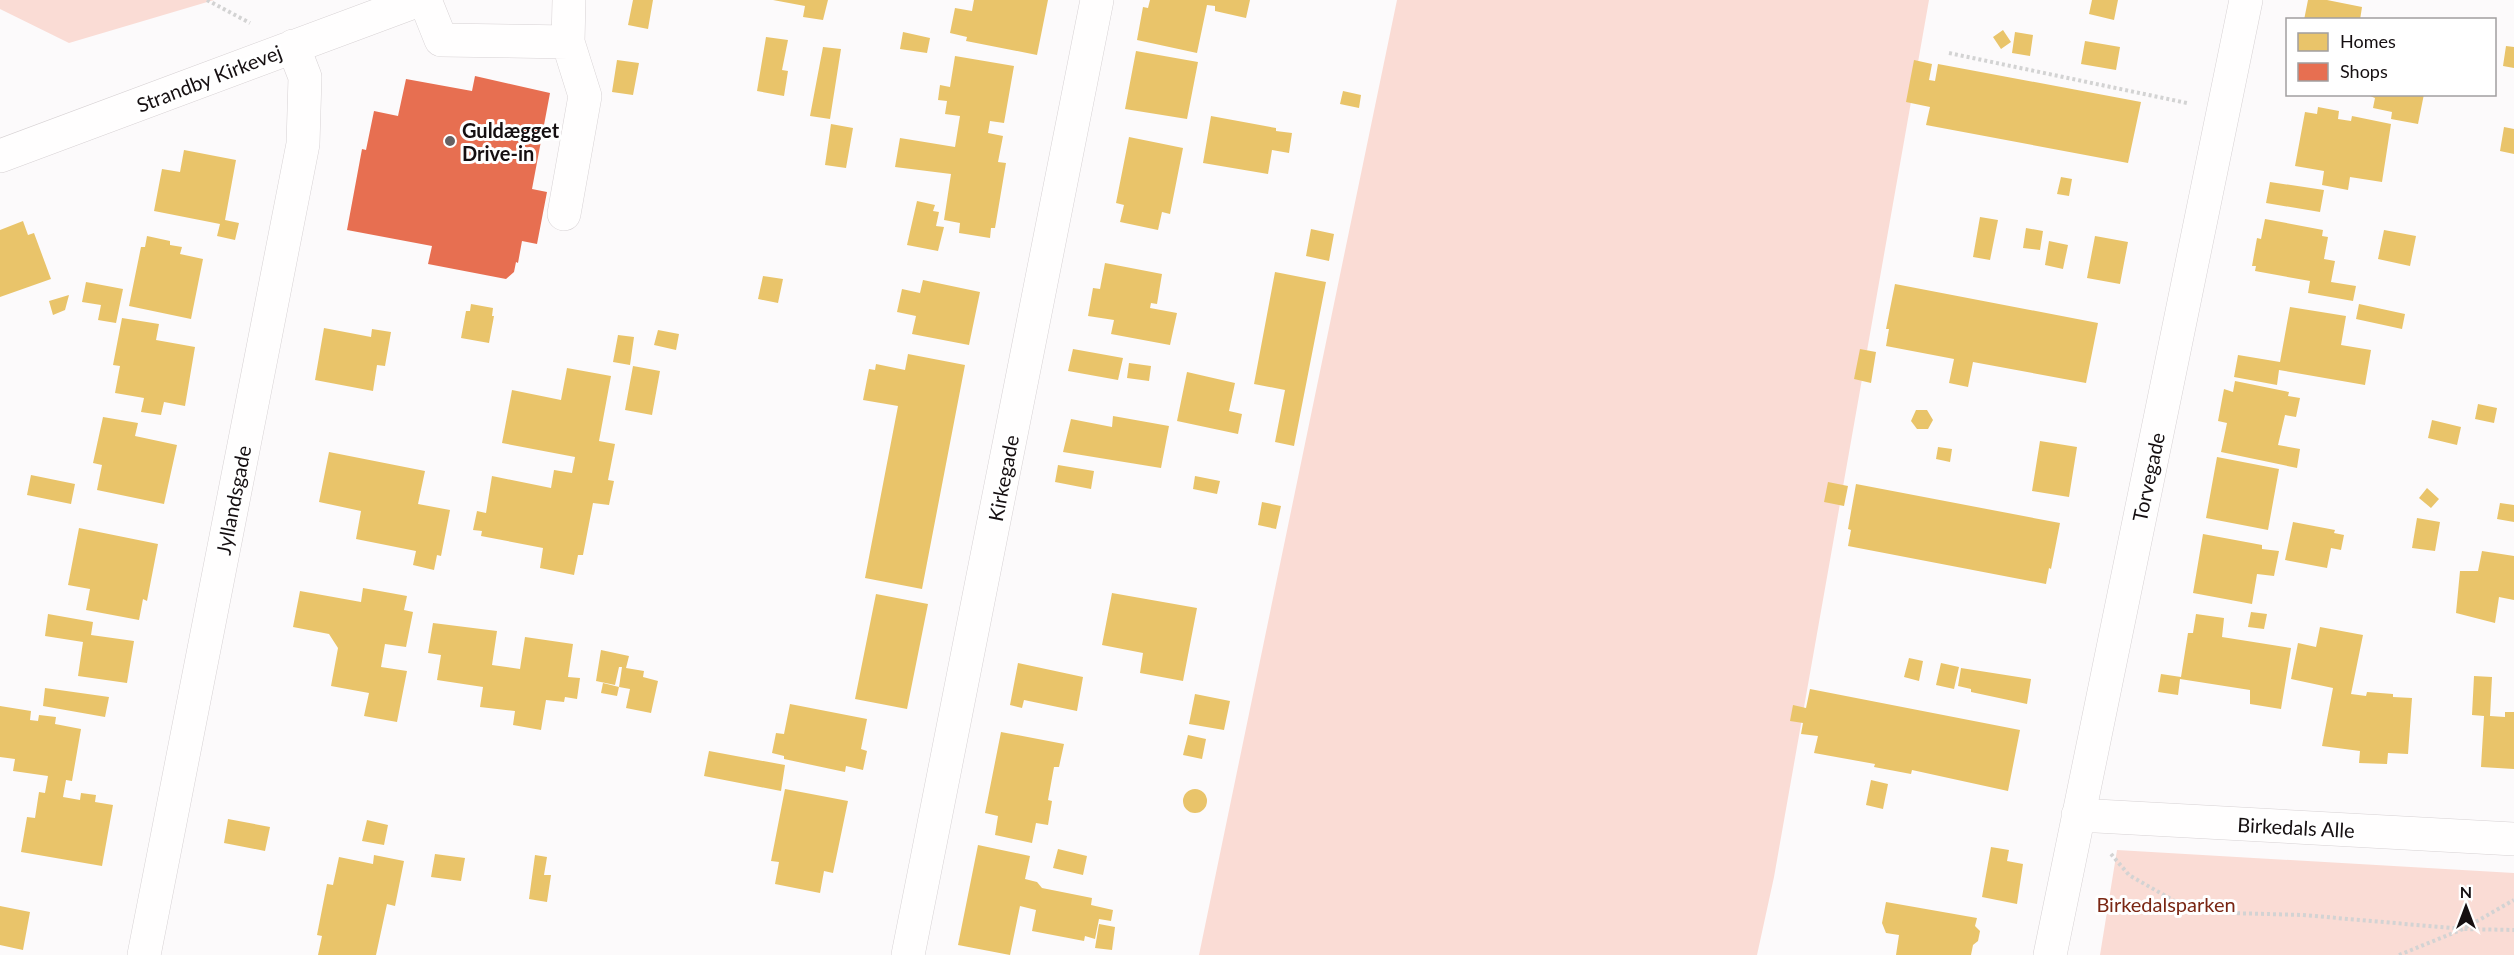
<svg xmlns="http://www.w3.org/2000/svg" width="2514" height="955" font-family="Lato,sans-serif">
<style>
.green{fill:#fadcd5}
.homes{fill:#e9c46a}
.shops{fill:#e76f51}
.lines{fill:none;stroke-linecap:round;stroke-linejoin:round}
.minor-casing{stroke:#d7d2d4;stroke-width:34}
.path{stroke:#d3d3d3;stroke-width:4;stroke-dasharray:3 3;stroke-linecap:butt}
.minor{stroke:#fffefe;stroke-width:33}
.poi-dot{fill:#666163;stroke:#fff;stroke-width:2}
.labels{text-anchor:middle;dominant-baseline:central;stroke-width:6;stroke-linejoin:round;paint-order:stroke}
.street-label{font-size:20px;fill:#150f11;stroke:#fff}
.poi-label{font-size:20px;font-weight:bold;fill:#150f11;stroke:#fff;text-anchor:start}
.park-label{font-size:20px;fill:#7a2714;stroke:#fff}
</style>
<rect width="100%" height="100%" fill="#fcfafb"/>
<path class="green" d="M0,0H214L69,43L0,9Z
M1397,0H1929L1774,877L1757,955H1199Z
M2117,850L2514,873V955H2100Z"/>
<path class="homes" d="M633,0H653L648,29L628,25Z
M773,0H828L823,20L803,17L805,6Z
M974,0H1048L1037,55L966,41L967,37L950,33L955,8L972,11Z
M1150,0H1250L1246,18L1215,11V6L1207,5L1197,53L1137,40L1143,7L1148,8Z
M2092,0H2118L2114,20L2089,14Z
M2308,0H2327L2362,7L2360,20H2304Z
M2003,30L2011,42L2001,49L1993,37Z
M903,32L930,38L927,53L900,49Z
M2015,32L2033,35L2030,56L2012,53Z
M766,37L788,40L782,70L788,71L784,96L757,91Z
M2085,41L2120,47L2116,70L2081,64Z
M2506,46L2514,47V68L2503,66Z
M823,47L841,49L830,119L810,116Z
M1136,51L1198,62L1187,119L1125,109Z
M955,56L1014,66L1004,123L990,121L988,133L1003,136L998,162L1006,163L995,228H991L990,238L959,233L960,223L944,220L951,174L895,167L900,138L955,147L960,116L945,114L947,101L938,100L940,85L950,87Z
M617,60L639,63L633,95L612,92Z
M1914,60L1932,64L1929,80L1935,81L1938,64L2141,102L2128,163L1926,125L1930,107L1906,102Z
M1343,91L1361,95L1359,108L1340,104Z
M2365,94H2424L2418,124L2391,119L2392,112L2373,108L2375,98Z
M2318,107L2339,111L2338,119L2351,121L2352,116L2391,124L2382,182L2350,177L2348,190L2322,185L2324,171L2295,166L2305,112L2317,114Z
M1211,116L1276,128V131L1292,133L1289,153L1272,150L1268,174L1203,163Z
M831,124L853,128L846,168L825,165Z
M2504,127L2514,129V154L2500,151Z
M1129,137L1183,148L1170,214L1162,212L1158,230L1120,222L1124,205L1116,203Z
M184,150L236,160L225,220L239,223L235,240L217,236L220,224L154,211L162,169L180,172Z
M2061,177L2072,179L2069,196L2057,194Z
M2270,182L2324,190L2320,212L2266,203Z
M917,201L935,205L933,211L939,212L936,226L944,227L938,251L907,245Z
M1980,217L1998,220L1990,260L1973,257Z
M2265,219L2323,230L2322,236L2328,237L2324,259L2335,261L2331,282L2356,286L2353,301L2308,293L2310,281L2255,271L2256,266H2252L2257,238L2261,239Z
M23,221L28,235L34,233L51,279L0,297V230Z
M2026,228L2043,231L2040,250L2023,248Z
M1311,229L1334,234L1329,261L1306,256Z
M2384,230L2416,236L2410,266L2378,259Z
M147,236L170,241V245L182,247L180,254L203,259L191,319L129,306L141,247H145Z
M2095,236L2128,242L2120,284L2087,278Z
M2049,241L2068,245L2063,269L2045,265Z
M1105,263L1162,274L1157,304L1151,303L1150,308L1177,313L1170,345L1111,334L1114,320L1088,316L1093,288L1100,289Z
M1275,272L1326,282L1294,446L1275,442L1285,390L1254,384Z
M763,276L783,279L778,303L758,299Z
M923,280L980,292L969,345L912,334L916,316L897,312L902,289L920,293Z
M86,282L123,289L116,323L98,320L101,305L82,302Z
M1895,284L2098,323L2086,383L1973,362L1968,387L1949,383L1954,359L1886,346L1889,329H1886Z
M69,295L65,310L53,315L49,301Z
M471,304L493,308L492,316H494L489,343L461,338L466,311H470Z
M2359,304L2405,314L2402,329L2356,319Z
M2290,307L2346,316L2341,345L2371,350L2365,385L2279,370L2277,385L2234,377L2238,355L2280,362Z
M122,318L159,324L156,340L195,347L185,406L164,402L161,415L141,412L144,398L115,393L120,366L113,365Z
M324,328L371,337L372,329L391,332L385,366L377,365L373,391L315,380Z
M658,330L679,334L676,350L654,345Z
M618,335L634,337L630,365L613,362Z
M1073,349L1123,358L1118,380L1068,371Z
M1860,349L1876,352L1871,383L1854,379Z
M908,354L965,365L922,589L865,578L898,406L863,400L869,369L875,370L876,364L905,370Z
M1129,363L1151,366L1149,381L1127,378Z
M633,366L660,371L652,415L625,410Z
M567,368L611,376L599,441L615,444L608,480L614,481L609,505L593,503L583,555H578L574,575L540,568L543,548L481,536L482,531L473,530L477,511L486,513L492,476L551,488L554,470L572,473L575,457L502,443L512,390L561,400Z
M1187,372L1235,383L1229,411L1242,414L1238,434L1177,421Z
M2235,381L2289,392L2288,396L2300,398L2296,417L2285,415L2278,445L2300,449L2297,468L2221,452L2227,423L2218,421L2224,389L2233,392Z
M2478,404L2497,408L2494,423L2475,419Z
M1916,410H1927L1933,420L1928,429H1917L1911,421Z
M1113,416L1169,426L1161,468L1063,452L1071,419L1112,427Z
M103,417L138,423L135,436L177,445L164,504L97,490L102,465L93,463Z
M2432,420L2461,427L2457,445L2428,438Z
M2040,441L2077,447L2069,497L2032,491Z
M1938,447L1952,449L1950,462L1936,459Z
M329,452L425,471L418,504L450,510L441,556L437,555L434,570L413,565L416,551L356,539L361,511L319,502Z
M2217,457L2279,469L2268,530L2206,518Z
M1058,465L1094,471L1091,489L1055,482Z
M31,475L75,484L71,504L27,495Z
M1195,476L1220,481L1217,494L1193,489Z
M1828,482L1848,486L1844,506L1824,502Z
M1856,484L2060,523L2051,569L2049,568L2046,584L1848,546L1851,530L1848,529Z
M2427,488L2439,499L2431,508L2419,498Z
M1262,502L1281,506L1276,529L1258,525Z
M2500,503L2514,505V522L2497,519Z
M2417,518L2440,522L2435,551L2412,548Z
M2293,522L2335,530L2334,533L2344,535L2341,550L2331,548L2327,568L2285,560Z
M79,528L158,544L147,601L143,599L139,620L86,610L90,589L68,585Z
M2203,534L2262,545V549L2279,551L2274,576L2257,574L2252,604L2193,593Z
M2482,551L2514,556V600L2499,597L2495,623L2456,613L2460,571H2478Z
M363,588L407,596L404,610L413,612L406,647L385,644L381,667L407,671L397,722L364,716L369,693L331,686L338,648L329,634L293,627L300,591L361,602Z
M1112,593L1197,608L1183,681L1140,673L1143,653L1102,645Z
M876,594L928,604L907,709L855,699Z
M2251,612L2267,614L2264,629L2248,627Z
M48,614L93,622L91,635L134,641L127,683L78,676L83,642L45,636Z
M2196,614L2224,618L2222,637L2291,648L2281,709L2250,704V690L2180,679L2178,695L2158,692L2161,674L2181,677L2188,633H2193Z
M433,623L497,631L492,665L520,669L525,637L573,644L568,677L580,678L577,699L565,697L564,702L546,700L541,730L513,725L515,711L480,707L483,687L437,680L441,655L428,653Z
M2320,627L2363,635L2351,694L2366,696L2367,692L2393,694V697L2412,698L2408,754L2388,753L2387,764L2359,763L2360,751L2322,746L2333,688L2291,679L2298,643L2316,647Z
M601,650L629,656L626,668L644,671L643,677L658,681L651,713L626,708L630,689L619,687L622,667H619L615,685L596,681Z
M1909,658L1923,661L1919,681L1904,677Z
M1018,663L1083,677L1077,711L1024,700L1022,708L1010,705Z
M1941,663L1959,667L1954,689L1936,685Z
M1961,668L2031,679L2027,704L1971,692V689L1958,686Z
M2474,676L2492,677L2490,716L2505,717V712H2514V769L2481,767L2484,716L2472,715Z
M603,683L619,687L617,696L601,693Z
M45,688L109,697L105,717L43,706Z
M1810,689L2020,730L2008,791L1912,770L1911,774L1874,767L1875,764L1814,753L1818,736L1801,734L1803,723L1790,721L1793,705L1806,708Z
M1195,694L1230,701L1224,730L1189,724Z
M790,704L867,719L861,749L867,751L863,770L846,766L845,772L784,759V756L772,753L776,733L784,734Z
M0,706L31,711L30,720L38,721L39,715L56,717L55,724L81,729L72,781L66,780L63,797L80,800L81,793L96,795L95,802L113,805L102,866L21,852L27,817L35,818L39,792L45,793L48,776L13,771L15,759L0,757Z
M1001,732L1064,744L1059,767H1054L1048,800L1052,801L1048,825L1036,823L1032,843L995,835L998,816L985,813Z
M1188,735L1206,739L1202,759L1183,755Z
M709,751L785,765L781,791L704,776Z
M1871,780L1888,784L1883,809L1866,805Z
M1183 801a12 12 0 1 1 24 0a12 12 0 1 1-24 0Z
M785,789L848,801L833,873L824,871L820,893L775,884L779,862L771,861Z
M228,819L270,827L265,851L224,843Z
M367,820L388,825L384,845L362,841Z
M978,845L1030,856L1025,879L1037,882L1042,888L1092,898L1091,905L1113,910L1111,921L1099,919L1095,939L1085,936L1084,941L1032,931L1036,910L1020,906L1010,955L958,945Z
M1991,847L2009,850L2007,861L2023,864L2017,904L1982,897Z
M1058,849L1087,856L1083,875L1053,868Z
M435,854L465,858L461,881L431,877Z
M374,855L404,861L395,906L387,904L376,955H318L322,936L317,935L327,884L333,885L339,857L373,864Z
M535,855L547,857L544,875H551L547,902L529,899Z
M1886,902L1977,918L1975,926L1980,931L1978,941L1973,945L1971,955H1896L1899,935L1886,933L1882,923Z
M0,906L30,912L23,950L0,945Z
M1099,924L1115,927L1112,950L1095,948Z"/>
<path class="shops" d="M475,76L550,93L532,189L547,192L537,244L522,241L518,263L516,262L514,272L506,279L428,264L432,246L347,230L362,149L366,150L374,111L398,116L406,79L472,91Z"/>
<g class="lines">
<defs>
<path id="minor" d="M425,0L441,40L568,42
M0,156L419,0
M564,214L585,96L568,42L569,0
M2078,815L2514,839
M144,955L303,144L305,77L293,46
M908,955L1097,0
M2050,955L2246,0"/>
</defs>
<use href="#minor" class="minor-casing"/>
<path class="path" d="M207,0L250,23
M1949,53L2187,103
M2111,854L2129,875L2176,902L2229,913L2303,915L2463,929L2514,930
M2399,955L2463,929L2514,900"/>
<use href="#minor" class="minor"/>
</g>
<circle class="poi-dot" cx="450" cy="141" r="6"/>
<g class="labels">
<g class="street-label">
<text transform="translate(209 78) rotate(-21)">Strandby Kirkevej</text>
<text transform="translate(2148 477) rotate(-78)">Torvegade</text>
<text transform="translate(1003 478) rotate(-79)">Kirkegade</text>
<text transform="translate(233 500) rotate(-79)">Jyllandsgade</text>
<text transform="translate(2296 827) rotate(3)">Birkedals Alle</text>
</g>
<g class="poi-label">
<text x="462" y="130">Guldægget<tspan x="462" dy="23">Drive-in</tspan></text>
</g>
<g class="park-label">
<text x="2166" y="904">Birkedalsparken</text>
</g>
</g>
<rect x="2286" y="18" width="210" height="78" fill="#ffffff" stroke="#a19fa0" stroke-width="1.5"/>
<rect x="2298" y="33" width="30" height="18" fill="#e9c46a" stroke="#a19fa0" stroke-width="1.5"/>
<text x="2340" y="48" font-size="18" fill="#150f11">Homes</text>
<rect x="2298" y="63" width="30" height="18" fill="#e76f51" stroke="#a19fa0" stroke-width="1.5"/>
<text x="2340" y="78" font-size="18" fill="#150f11">Shops</text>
<g transform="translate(2466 907)" stroke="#ffffff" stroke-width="4.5" paint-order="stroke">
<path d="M0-4.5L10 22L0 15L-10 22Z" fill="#150f11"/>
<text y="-9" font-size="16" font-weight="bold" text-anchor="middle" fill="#150f11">N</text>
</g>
</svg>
